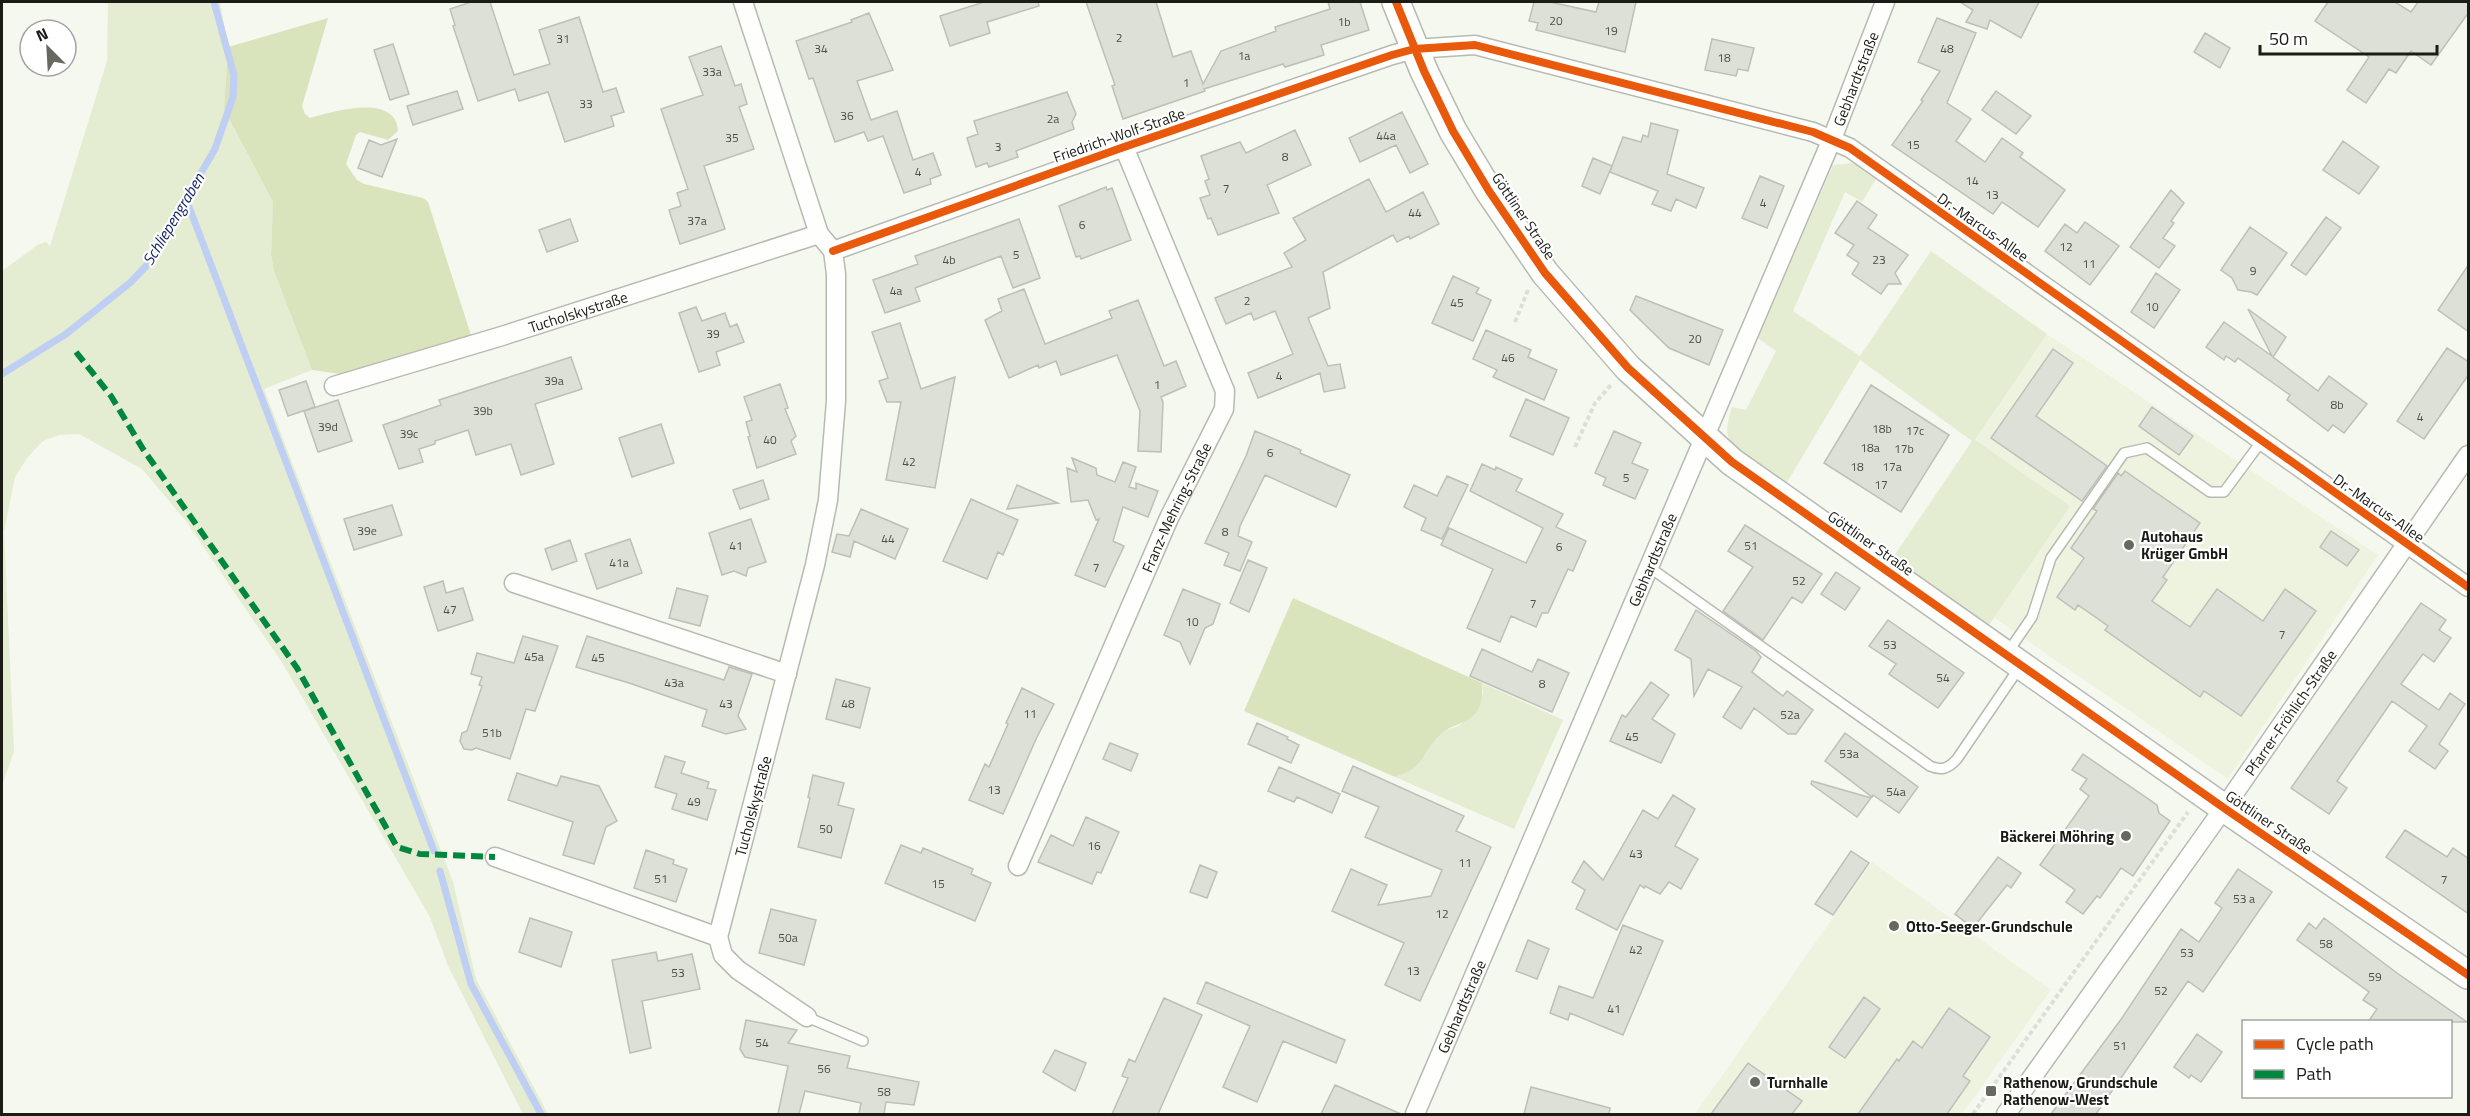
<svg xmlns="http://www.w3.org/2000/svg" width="2470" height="1116" font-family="'Titillium Web',sans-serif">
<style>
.built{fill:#eef3e0}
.green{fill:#e4ecd2}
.forest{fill:#d9e3bc}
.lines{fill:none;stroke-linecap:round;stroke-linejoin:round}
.stream{stroke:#becff3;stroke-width:7}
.building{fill:#dde0d7;stroke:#bdbfb8;stroke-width:1.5}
.lane-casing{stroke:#b7bab2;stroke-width:12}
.street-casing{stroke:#b7bab2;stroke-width:21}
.secondary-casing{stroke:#b7bab2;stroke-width:30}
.path{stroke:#dcdeda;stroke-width:4;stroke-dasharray:4.5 3;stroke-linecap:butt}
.lane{stroke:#fefefc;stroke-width:9}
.street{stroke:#fefefc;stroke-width:18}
.secondary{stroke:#fefefc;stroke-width:27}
.quiet{stroke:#00873e;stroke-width:6;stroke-dasharray:12 6;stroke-linecap:butt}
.cycleway-casing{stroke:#fff;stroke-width:11}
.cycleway{stroke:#e8590c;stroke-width:8}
.poi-dot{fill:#676961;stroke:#fff;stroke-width:2}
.labels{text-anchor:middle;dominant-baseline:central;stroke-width:4.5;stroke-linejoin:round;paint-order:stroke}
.number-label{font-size:12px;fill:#4c4e46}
.street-label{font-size:15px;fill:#1a1c15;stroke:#fff}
.poi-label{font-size:15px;font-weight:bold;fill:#1a1c15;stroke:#fff;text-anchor:start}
.water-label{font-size:16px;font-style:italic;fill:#152565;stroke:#fff}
</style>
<rect width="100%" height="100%" fill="#f5f8ee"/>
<path class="built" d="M2047,334L2378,555L2228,779L1993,617L2070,506L1975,441Z
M1872,862L2051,990L1962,1114H1695Z"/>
<path class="green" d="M108,2H220L228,47L224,109L273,202L271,255L274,271L312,370L264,389L453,882L476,979L548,1114H523L448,966L430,917L283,664L186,521L142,469L79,434L59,435L43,441L27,458L15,477L4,532L14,751L2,786V271L39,244L46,242L50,246L107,61Z
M1854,163L1876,179L1862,202L1845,192L1793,311L1860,356L1931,251L2047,334L1975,440L2070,506L1989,625L1892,559L1972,441L1860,360L1786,484L1730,442C1724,430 1729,418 1732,407L1746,410L1776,351L1758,338L1833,165Z
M1482,683L1563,720L1514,829L1395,777C1427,766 1421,750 1442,732C1447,728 1454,729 1460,725C1468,719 1476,703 1483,694Z"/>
<path class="forest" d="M328,18L302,106L305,114L310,118C332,112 396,92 398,131L388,140L360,132L356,135L346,164L357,180L364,184L423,198L428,202L471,335L347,375L312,370L274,271L271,255L273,202L224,109L228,47Z
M1293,598L1482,683C1482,693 1483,702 1477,711C1469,724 1452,724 1442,733C1420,752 1428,766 1395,777L1244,711Z"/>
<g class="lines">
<path class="stream" d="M186,199L434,851
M2,374L66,334L131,282L148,264L215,149L233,97L234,75L214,2
M440,871L471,984L541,1114"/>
</g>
<path class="building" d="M471,2H490L514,75L550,64L539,30L579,17L603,92L616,88L624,112L611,116L614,126L565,142L548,92L519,101L515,89L478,101L453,26L455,25L450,9Z
M984,2H1038L1039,6L987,22L990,33L950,46L940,16Z
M1086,2H1156L1173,57L1191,51L1203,84L1221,51L1276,31L1275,27L1330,9L1328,2H1360L1369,30L1321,45L1324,55L1285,67L1283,64L1204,89L1205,91L1123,119L1112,86L1115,85Z
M1534,2H1550L1596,12L1599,2H1636L1625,52L1536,30L1538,23L1529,21Z
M1960,2H2039L2021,38L1990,20L1987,29L1966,22L1973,10Z
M2328,2H2395L2411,12L2418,2H2469V12L2431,65L2411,51L2396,73L2389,69L2366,103L2347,90L2369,57L2315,21Z
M869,13L893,70L857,81L871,120L897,111L913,160L933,153L941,175L930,179L931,184L904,193L883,136L868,141L864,132L835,142L813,78L809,79L796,41L852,22L851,20Z
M1937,18L1976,33L1947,103L1971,119L1956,141L1985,162L2002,138L2023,153L2020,157L2065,190L2038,227L2002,202L1993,214L1892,145L1923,101L1921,100L1940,71L1918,62Z
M2205,33L2230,48L2220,68L2194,52Z
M1712,39L1754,48L1748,71L1738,69L1736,76L1705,70Z
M393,44L409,94L390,100L374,50Z
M721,46L735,86L741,84L747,104L739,107L754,149L704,166L725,229L680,244L669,210L681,206L677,193L688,189L661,109L703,95L689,57Z
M457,91L463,109L413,125L407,106Z
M1996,91L2031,116L2016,134L1982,110Z
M1067,92L1076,114L1072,122L1074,129L1016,151L1018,157L989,167L987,163L976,167L967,138L978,134L974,121Z
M1402,112L1428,164L1410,173L1396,145L1360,162L1349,138Z
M1651,123L1678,130L1667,174L1704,188L1696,208L1676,199L1671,211L1652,204L1658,191L1610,172L1612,166L1600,194L1582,186L1593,158L1612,166L1623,137L1641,142L1643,135L1648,137Z
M1295,130L1311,165L1267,185L1279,213L1218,235L1211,218L1208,219L1200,198L1210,195L1205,181L1209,179L1201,156L1240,142L1246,153Z
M397,139L382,177L358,168L369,140L381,145Z
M2343,141L2379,167L2359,194L2323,170Z
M1760,176L1784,186L1767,228L1742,218Z
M1369,179L1386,212L1423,192L1439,224L1410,239L1409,236L1397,242L1393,235L1323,272L1330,308L1308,318L1328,366L1340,364L1345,388L1324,392L1320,373L1258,398L1248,373L1293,354L1275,311L1254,320L1251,313L1226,324L1215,298L1292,267L1284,253L1306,240L1293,218Z
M1106,187L1107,190L1112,188L1131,240L1081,259L1080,256L1076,257L1059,206Z
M2171,190L2184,203L2171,221L2174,223L2163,238L2175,246L2159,268L2130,247Z
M1857,201L1877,215L1868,228L1908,255L1895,273L1901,284H1888L1881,294L1852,274L1859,263L1847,255L1854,245L1835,233Z
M2326,217L2341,228L2306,275L2291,265Z
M570,219L578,241L547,252L539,230Z
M1019,219L1040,278L1013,288L1001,256L915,288L920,301L885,313L873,280L918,264L915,256Z
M2085,222L2119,246L2090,285L2045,251L2065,224L2077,233Z
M2250,227L2287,253L2257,295L2251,292L2238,290L2232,278L2221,270Z
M2469,264V332L2438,310Z
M2156,273L2180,290L2154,328L2131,312Z
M1453,276L1479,288L1476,293L1491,300L1473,341L1432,323Z
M1024,289L1045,344L1112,318L1109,311L1138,300L1164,366L1176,361L1186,386L1161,397L1163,402L1161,452L1138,451L1140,411L1117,355L1061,375L1056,361L1039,368L1038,365L1009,378L985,320L1002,311L998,299Z
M1636,296L1723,330L1709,365L1669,348L1630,310Z
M696,307L702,321L725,313L730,327L737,324L744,342L716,352L720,365L699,372L679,313Z
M2248,309L2286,337L2273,357L2318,391L2329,376L2367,404L2344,433L2333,425L2328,431L2287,400L2290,395L2238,358L2235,362L2226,356L2224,360L2206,347L2224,322L2272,356Z
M900,323L921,389L955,377L935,488L886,480L901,402H887L879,381L888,378L872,332Z
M1486,330L1531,350L1528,357L1557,370L1544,400L1493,377L1497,370L1473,359Z
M2447,348L2469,362V374L2424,439L2397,421Z
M2053,349L2073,363L2036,416L2107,466L2082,501L1991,438Z
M571,357L582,389L535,404L554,464L521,475L511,444L476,455L468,430L435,441V444L419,449L423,462L399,469L383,425L441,405L439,400Z
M306,381L315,407L288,416L279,390Z
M780,384L788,408L785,409L796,436L791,441L796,454L757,468L748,437L750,436L746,422L752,420L744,397Z
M1871,385L1949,435L1901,512L1824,463Z
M1526,399L1569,418L1553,455L1510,436Z
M338,400L352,441L318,452L304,411Z
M2152,407L2193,436L2179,455L2139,426Z
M661,424L674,463L632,477L619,438Z
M1255,431L1301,450L1300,453L1350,475L1336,507L1265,475L1240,526L1238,536L1252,542L1240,571L1224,565L1229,553L1205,543L1246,456Z
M1614,431L1641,443L1632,463L1648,470L1635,499L1603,485L1606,478L1595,473Z
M1072,458L1096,468L1097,475L1115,482L1123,462L1136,467L1129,487L1136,489V483L1158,491L1148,517L1123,507L1113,541L1124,546L1105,587L1075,575L1099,519L1096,520L1088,500L1071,502L1067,468L1077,472Z
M1482,464L1495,470L1496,467L1522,479L1516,491L1563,514L1556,527L1586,541L1573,571L1568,569L1548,613H1542L1536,627L1511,616L1500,642L1467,628L1493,569L1441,545L1449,528L1526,563L1543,528L1470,491Z
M2125,471L2200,523L2163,577L2167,580L2152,601L2190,627L2217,589L2263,621L2285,589L2316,611L2241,716L2204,691L2200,697L2105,630L2108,626L2078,605L2075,610L2057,597L2084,558L2071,548L2097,511L2093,509L2118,473L2121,476Z
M1447,476L1468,485L1442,539L1421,530L1426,518L1404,507L1414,485L1437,496Z
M763,480L769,499L740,509L733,490Z
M1017,485L1058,503L1007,509Z
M971,499L1018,520L1003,555L998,552L987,579L943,561Z
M392,505L402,535L354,550L344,519Z
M861,509L908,529L895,559L854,541L850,557L832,552L837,534L849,536Z
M751,519L766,562L748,568L746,576L734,571L722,575L709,533Z
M1745,525L1822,574L1802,603L1792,597L1763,640L1723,611L1753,567L1728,551Z
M2331,531L2359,550L2347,566L2320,547Z
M630,539L642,573L597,589L585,554Z
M570,540L577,561L552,570L545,549Z
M1248,560L1267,568L1249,612L1230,603Z
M1836,572L1860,588L1845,610L1821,594Z
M443,581L446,593L463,588L473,620L438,631L424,587Z
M677,588L708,596L700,626L669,618Z
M1183,589L1220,604L1213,624L1205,628L1190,664L1180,642L1164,635Z
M2421,603L2446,620L2439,630L2451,638L2434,662L2423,654L2401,684L2439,710L2450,693L2465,704L2439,744L2448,751L2435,769L2409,751L2427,726L2392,701L2337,781L2347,788L2329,814L2291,788Z
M1696,610L1756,651L1761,657L1752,672L1783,696L1787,691L1813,710L1796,734H1788L1754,708L1741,729L1723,717L1742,687L1708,669L1694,696L1691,659L1675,650Z
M1888,620L1964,673L1938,708L1889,674L1896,664L1869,646Z
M523,636L558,646L535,711L526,709L510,759L476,748L472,750L464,749L460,741L462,733L467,731L482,686L479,685L482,677L471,674L477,653L514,663Z
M587,636L724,680L729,667L752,674L738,716L746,729L726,734L702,726L707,710L629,683L576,667Z
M1482,649L1532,672L1538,659L1569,673L1552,712L1470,676Z
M836,679L870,688L860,728L826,719Z
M1651,682L1669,695L1652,719L1675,734L1661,763L1610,741L1622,715L1626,717Z
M1022,688L1054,704L1037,737L1003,814L969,800L985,764L989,767L1008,724L1006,723Z
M1257,723L1288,737L1287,739L1299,745L1291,763L1248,744Z
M1845,733L1918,787L1899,813L1873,795L1872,797L1825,761Z
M1110,743L1138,754L1131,771L1103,759Z
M2083,754L2157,805L2159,813L2170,821L2133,876L2121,868L2100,898L2097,896L2083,914L2066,902L2075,890L2040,865L2089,796L2080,789L2087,779L2072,770Z
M665,756L685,762L681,773L709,782L707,788L716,790L707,820L672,809L677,794L655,787Z
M1353,766L1464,816L1456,831L1491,847L1420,1001L1385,985L1404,943L1332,911L1351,869L1387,885L1378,905L1431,896L1442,870L1365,837L1379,807L1342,791Z
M1279,767L1340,794L1332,813L1297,797L1294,802L1268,791Z
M517,773L557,786L561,776L599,786L617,821L606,827L594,864L563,855L573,822L508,800Z
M813,775L844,783L838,805L854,809L841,858L798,847L810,798L808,797Z
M1812,781L1871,798L1857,817L1811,784Z
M1673,795L1695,809L1675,846L1698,859L1681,889L1669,882L1660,894L1645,886L1644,888L1640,885L1617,930L1576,909L1585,890L1572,882L1584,861L1603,880L1643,810L1658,819Z
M1086,817L1119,832L1101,873L1097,872L1092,884L1038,862L1051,835L1073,846Z
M2405,830L2447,857L2453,848L2469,859V914L2386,857Z
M901,845L921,853L923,848L973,869L971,874L991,883L975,921L885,883Z
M646,850L674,860L673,864L687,869L676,902L634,888Z
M1851,851L1869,863L1833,915L1815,904Z
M1998,857L2021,873L2011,888L2007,885L1973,928L1955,914Z
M1200,865L1217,872L1207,898L1190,892Z
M2238,869L2272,892L2203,992L2188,981L2096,1114H2051L2122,1018L2181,929L2199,942L2222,908L2215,903Z
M771,909L816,920L804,965L759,953Z
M530,918L572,932L561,967L519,952Z
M2324,918L2397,973L2467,1022H2368L2377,1009L2363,1000L2369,992L2297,940L2309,923L2316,929Z
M1623,925L1663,941L1623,1035L1570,1013L1568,1020L1550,1013L1559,986L1593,998Z
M1528,940L1549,949L1537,979L1516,971Z
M656,952L658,961L692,954L700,989L642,1001L651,1048L630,1053L612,960Z
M1206,982L1345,1040L1336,1063L1283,1041L1257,1102L1223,1087L1250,1026L1197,1003Z
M1864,997L1880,1009L1845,1058L1829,1047Z
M1164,998L1202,1015L1158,1114H1112L1128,1078L1122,1076L1129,1059L1135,1062Z
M1949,1008L1990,1037L1963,1076L1970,1081L1947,1114H1858L1897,1059L1899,1061L1913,1041L1922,1048Z
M746,1020L797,1030L788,1043L850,1056L847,1068L919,1082L914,1105L886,1102L884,1114H859L861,1103L805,1091L799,1114H778L788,1066L745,1057L740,1049Z
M2197,1034L2222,1052L2201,1082L2191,1075L2189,1078L2174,1067Z
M1055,1050L1086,1063L1075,1091L1043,1072Z
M1748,1063L1802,1101L1792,1114H1711Z
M1335,1085L1401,1114H1321Z
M1531,1087L1610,1108L1609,1114H1524Z"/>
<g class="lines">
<defs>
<path id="lane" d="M1649,567L1930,766C1941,771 1948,769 1957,759L2019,668
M2008,652L2032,617L2051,558L2124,453L2147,448L2210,492H2224L2261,442
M807,1017L863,1041"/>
<g id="street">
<path d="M743,2L819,234"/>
<path d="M833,251L1124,147L1392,55L1414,49L1475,45L1813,132L1850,148L2468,587"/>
<path id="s1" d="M334,386L502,336L819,234L833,251L836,274V401L828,500L815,565L718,937"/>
<path d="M514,583L787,674"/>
<path d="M495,857L718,937L723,955L738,970L807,1017"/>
<path id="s2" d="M1018,866L1169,518L1224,409L1225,391L1124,147"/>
<path id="s3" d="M1415,1114L1832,139L1885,2"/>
<path id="s4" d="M2006,1114L2224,808L2468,455"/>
</g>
<path id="secondary" d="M1396,2L1424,71L1453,131L1489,191L1545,273L1628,368L1732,462L2224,808L2468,975"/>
</defs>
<use href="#lane" class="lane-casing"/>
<use href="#street" class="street-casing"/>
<use href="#secondary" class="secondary-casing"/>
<path class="path" d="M1515,322L1528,290
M1575,447L1595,403L1611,385
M1973,1114L2188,812"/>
<use href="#lane" class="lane"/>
<use href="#street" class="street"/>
<use href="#secondary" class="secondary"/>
<path class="quiet" d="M76,352L111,396L143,449L297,668L397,847L420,854L495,857"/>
<defs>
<path id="cycleway" d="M1396,2L1424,71L1453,131L1489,191L1545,273L1628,368L1732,462L2224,808L2468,975
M833,251L1124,147L1392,55L1414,49L1475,45L1813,132L1850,148L2468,587"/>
</defs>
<use href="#cycleway" class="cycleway-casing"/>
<use href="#cycleway" class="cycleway"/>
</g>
<g class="poi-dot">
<circle cx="2129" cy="545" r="6"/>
<circle cx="2126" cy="836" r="6"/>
<circle cx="1894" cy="926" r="6"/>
<circle cx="1755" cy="1082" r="6"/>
<rect x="1985" y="1085" width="12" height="12" rx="3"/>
</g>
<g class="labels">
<g class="number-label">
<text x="1556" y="20">20</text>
<text x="1344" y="21">1b</text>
<text x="1611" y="30">19</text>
<text x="1119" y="37">2</text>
<text x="563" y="38">31</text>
<text x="821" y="48">34</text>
<text x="1947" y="48">48</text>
<text x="1244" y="55">1a</text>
<text x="1724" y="57">18</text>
<text x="712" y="71">33a</text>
<text x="1186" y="82">1</text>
<text x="586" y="103">33</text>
<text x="847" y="115">36</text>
<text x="1053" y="118">2a</text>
<text x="1386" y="135">44a</text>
<text x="732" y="137">35</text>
<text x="1913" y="144">15</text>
<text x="998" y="146">3</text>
<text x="1285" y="156">8</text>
<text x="918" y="171">4</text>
<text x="1972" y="180">14</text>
<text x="1226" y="188">7</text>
<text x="1992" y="194">13</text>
<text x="1763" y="202">4</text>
<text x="1415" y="212">44</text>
<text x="697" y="220">37a</text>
<text x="1082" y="224">6</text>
<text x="2066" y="246">12</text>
<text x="1016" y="254">5</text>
<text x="949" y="259">4b</text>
<text x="1879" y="259">23</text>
<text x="2089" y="263">11</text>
<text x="2253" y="270">9</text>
<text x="896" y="290">4a</text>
<text x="1247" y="300">2</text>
<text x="1457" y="302">45</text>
<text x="2152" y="306">10</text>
<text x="713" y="333">39</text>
<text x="1695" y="338">20</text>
<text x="1508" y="357">46</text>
<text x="1279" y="375">4</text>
<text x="554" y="380">39a</text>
<text x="1157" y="384">1</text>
<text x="2337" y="404">8b</text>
<text x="483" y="410">39b</text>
<text x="2420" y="416">4</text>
<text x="328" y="426">39d</text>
<text x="1882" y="428">18b</text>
<text x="1915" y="430">17c</text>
<text x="409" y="433">39c</text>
<text x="770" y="439">40</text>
<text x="1870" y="447">18a</text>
<text x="1904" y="448">17b</text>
<text x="1270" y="452">6</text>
<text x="909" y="461">42</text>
<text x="1857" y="466">18</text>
<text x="1892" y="466">17a</text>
<text x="1626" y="477">5</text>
<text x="1881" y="484">17</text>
<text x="367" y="530">39e</text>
<text x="1225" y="531">8</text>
<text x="888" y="538">44</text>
<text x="736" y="545">41</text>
<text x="1751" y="545">51</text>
<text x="1559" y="546">6</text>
<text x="619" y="562">41a</text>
<text x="1096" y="567">7</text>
<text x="1799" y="580">52</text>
<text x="1533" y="603">7</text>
<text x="450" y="609">47</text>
<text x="1192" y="621">10</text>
<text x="2282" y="634">7</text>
<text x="1890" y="644">53</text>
<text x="534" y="656">45a</text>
<text x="598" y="657">45</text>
<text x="1943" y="677">54</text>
<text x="674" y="682">43a</text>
<text x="1542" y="683">8</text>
<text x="726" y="703">43</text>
<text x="848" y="703">48</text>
<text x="1030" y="713">11</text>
<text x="1790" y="714">52a</text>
<text x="492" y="732">51b</text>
<text x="1632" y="736">45</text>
<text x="1849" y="753">53a</text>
<text x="994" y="789">13</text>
<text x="1896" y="791">54a</text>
<text x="694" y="801">49</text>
<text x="826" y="828">50</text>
<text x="1094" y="845">16</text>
<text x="1636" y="853">43</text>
<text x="1465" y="862">11</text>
<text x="661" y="878">51</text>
<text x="2444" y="879">7</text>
<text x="938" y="883">15</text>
<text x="2244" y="898">53 a</text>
<text x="1442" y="913">12</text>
<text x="788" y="937">50a</text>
<text x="2326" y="943">58</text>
<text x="1636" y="949">42</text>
<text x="2187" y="952">53</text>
<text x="1413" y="970">13</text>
<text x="678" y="972">53</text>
<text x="2375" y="976">59</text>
<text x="2161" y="990">52</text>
<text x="1614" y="1008">41</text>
<text x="762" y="1042">54</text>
<text x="2120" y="1045">51</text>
<text x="824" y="1068">56</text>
<text x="884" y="1091">58</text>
</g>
<g class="street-label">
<text stroke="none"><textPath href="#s3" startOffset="1125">Gebhardtstraße</textPath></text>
<text transform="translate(1119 135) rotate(-19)">Friedrich-Wolf-Straße</text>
<text transform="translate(1524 216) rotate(56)">Göttliner Straße</text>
<text transform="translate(1983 227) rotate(35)">Dr.-Marcus-Allee</text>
<text stroke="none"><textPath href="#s1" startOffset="255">Tucholskystraße</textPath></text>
<text stroke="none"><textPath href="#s2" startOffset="392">Franz-Mehring-Straße</textPath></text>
<text transform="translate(2379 508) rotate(35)">Dr.-Marcus-Allee</text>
<text transform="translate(1871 543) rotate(35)">Göttliner Straße</text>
<text stroke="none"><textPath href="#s3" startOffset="603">Gebhardtstraße</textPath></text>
<text stroke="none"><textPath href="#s4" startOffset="492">Pfarrer-Fröhlich-Straße</textPath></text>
<text transform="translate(753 806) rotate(-75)">Tucholskystraße</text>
<text transform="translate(2269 822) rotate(34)">Göttliner Straße</text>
<text stroke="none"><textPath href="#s3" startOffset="117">Gebhardtstraße</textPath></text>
</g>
<g class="poi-label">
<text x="2141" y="536">Autohaus<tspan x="2141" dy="17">Krüger GmbH</tspan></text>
<text x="2114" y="836" text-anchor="end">Bäckerei Möhring</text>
<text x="1906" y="926">Otto-Seeger-Grundschule</text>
<text x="1767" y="1082">Turnhalle</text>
<text x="2003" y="1082">Rathenow, Grundschule<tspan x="2003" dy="17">Rathenow-West</tspan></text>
</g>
<g class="water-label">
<text transform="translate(173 219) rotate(-59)">Schliepengraben</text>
</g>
</g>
<rect width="2470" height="1116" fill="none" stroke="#1a1c15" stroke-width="6"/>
<rect x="2242" y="1020" width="210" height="78" fill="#ffffff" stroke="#a3a4a1" stroke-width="1.5"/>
<rect x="2254" y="1040" width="30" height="9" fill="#e8590c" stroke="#a3a4a1" stroke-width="1.5"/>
<text x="2296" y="1050" font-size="18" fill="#1a1c15">Cycle path</text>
<rect x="2254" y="1070" width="30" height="9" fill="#00873e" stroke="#a3a4a1" stroke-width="1.5"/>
<text x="2296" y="1080" font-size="18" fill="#1a1c15">Path</text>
<g transform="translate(48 48) rotate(336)"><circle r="28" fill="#ffffff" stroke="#a3a4a1" stroke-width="1.5"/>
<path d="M0-4.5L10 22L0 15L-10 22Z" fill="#676961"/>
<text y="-9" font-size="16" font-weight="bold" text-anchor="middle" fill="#1a1c15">N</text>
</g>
<path d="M2260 45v9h177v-9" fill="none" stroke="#1a1c15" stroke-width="3"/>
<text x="2269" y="45" font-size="18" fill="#1a1c15" stroke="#ffffff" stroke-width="4.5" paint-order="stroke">50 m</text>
</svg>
